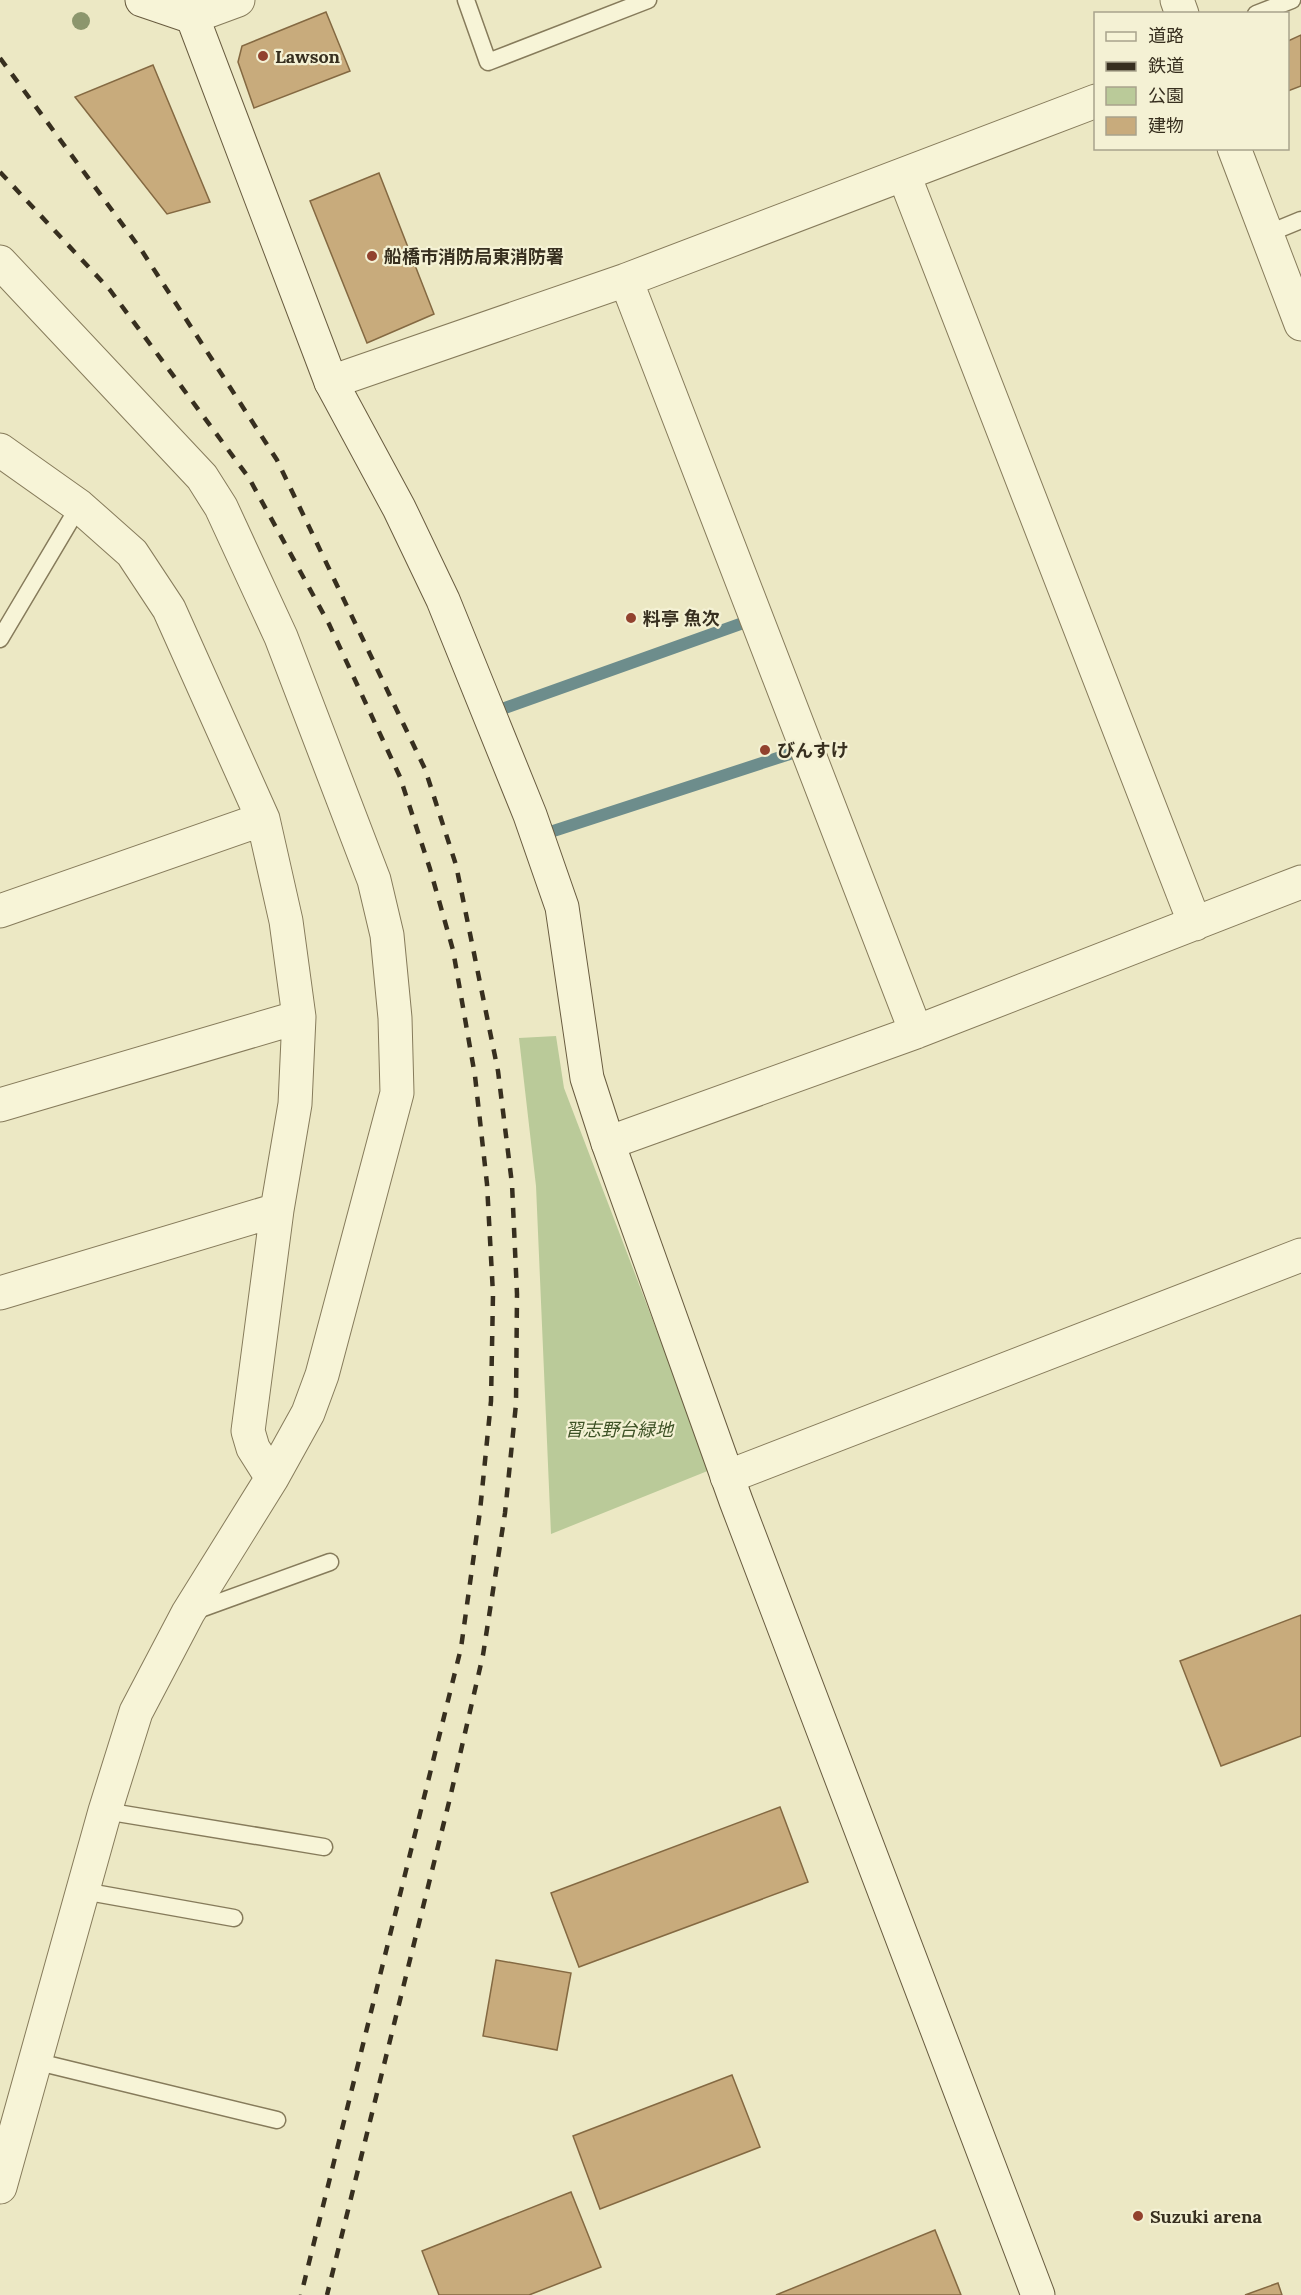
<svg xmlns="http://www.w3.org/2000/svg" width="1301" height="2295" font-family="Lora,'Noto Sans JP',serif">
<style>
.green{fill:#baca99}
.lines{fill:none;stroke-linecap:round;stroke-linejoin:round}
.stream{stroke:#6d8d8c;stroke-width:12}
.building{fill:#c8ab7c;stroke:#846942;stroke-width:1.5}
.lane-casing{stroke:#867b5b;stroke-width:19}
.street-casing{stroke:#867b5b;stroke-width:35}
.secondary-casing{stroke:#685b3f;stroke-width:35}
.lane{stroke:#f7f4d7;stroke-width:16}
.street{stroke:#f7f4d7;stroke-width:33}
.secondary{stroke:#f7f4d7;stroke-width:33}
.rail{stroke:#372f1f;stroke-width:4.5;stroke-dasharray:10 10;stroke-linecap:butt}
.tree{fill:#8c966d}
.poi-dot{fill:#92422e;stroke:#f4f1d4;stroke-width:2}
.labels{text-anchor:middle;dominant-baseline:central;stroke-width:4.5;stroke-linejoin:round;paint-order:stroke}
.poi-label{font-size:18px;font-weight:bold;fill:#372f1f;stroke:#f4f1d4;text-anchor:start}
.park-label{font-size:18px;font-style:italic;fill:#3e5226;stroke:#f4f1d4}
</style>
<rect width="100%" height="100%" fill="#ece8c4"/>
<path class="green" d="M556,1036L564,1088L710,1470L551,1534L536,1186L519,1038Z"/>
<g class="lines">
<path class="stream" d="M491,713L743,623
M538,836L802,750"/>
</g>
<path class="building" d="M326,12L350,71L254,108L238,62L242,46Z
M1301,35V86L1288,91V41Z
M153,65L210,202L167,214L75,97Z
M379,173L434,314L367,343L310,201Z
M1301,1615V1736L1221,1766L1180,1661Z
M780,1807L808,1882L579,1967L551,1893Z
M496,1960L571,1973L557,2050L483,2036Z
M732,2075L760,2147L600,2209L573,2136Z
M571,2192L601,2267L529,2295H439L422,2251Z
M935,2230L961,2295H776Z
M1278,2283L1282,2295H1245Z"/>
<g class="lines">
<defs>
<path id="lane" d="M466,0L488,62L648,0
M1256,14L1292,0
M1267,234L1301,220
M0,639L79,506
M192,1612L330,1562
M105,1811L324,1847
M83,1891L234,1918
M34,2061L277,2120"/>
<path id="street" d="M1177,0L1182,14
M192,17L238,0
M1234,148L1301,324
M904,175L1195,924
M0,262L202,477L221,507L281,637L374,880L387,935L395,1018L397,1093L322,1375L308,1413L272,1478L188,1613L136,1712L105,1811L0,2187
M626,280L916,1032
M331,382L626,280L1096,101
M0,450L79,506L132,553L169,609L263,819L286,921L299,1017L295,1104L277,1210L248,1431L253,1448L272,1478
M0,911L263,819
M0,1105L299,1017
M608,1143L916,1032L1301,882
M0,1293L277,1210
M727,1477L1301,1255"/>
<path id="secondary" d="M142,0L192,17
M186,0L331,382L399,508L443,600L530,815L562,907L587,1078L608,1143L736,1501L1038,2295"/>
</defs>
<use href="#lane" class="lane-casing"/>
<use href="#street" class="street-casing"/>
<use href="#secondary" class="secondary-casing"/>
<use href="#lane" class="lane"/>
<use href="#street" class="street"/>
<use href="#secondary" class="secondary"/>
<path class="rail" d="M0,58L142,251L277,460L425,769L456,865L498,1071L512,1184L517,1294L516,1404L505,1513L483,1655L450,1798L327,2295
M0,172L110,290L249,478L329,624L400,777L430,869L453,950L475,1076L487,1184L493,1294L491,1401L480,1511L461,1648L301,2295"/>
</g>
<circle class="tree" cx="81" cy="21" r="9"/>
<g class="poi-dot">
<circle cx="263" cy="56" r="6"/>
<circle cx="372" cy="256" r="6"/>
<circle cx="631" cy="618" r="6"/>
<circle cx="765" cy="750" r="6"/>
<circle cx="1138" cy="2216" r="6"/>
</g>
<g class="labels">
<g class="poi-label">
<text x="275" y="56">Lawson</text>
<text x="384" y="256">船橋市消防局東消防署</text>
<text x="643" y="618">料亭 魚次</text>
<text x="777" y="750">びんすけ</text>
<text x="1150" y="2216">Suzuki arena</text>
</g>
<g class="park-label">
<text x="619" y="1429">習志野台緑地</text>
</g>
</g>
<rect x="1094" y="12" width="195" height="138" fill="#f4f1d4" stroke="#a8a38c" stroke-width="1.5"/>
<rect x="1106" y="32" width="30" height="9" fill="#f7f4d7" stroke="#a8a38c" stroke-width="1.5"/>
<text x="1148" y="42" font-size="18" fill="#372f1f">道路</text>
<rect x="1106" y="62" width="30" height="9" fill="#372f1f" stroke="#a8a38c" stroke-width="1.5"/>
<text x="1148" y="72" font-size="18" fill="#372f1f">鉄道</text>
<rect x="1106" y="87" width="30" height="18" fill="#baca99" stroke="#a8a38c" stroke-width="1.5"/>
<text x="1148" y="102" font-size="18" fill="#372f1f">公園</text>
<rect x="1106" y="117" width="30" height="18" fill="#c8ab7c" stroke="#a8a38c" stroke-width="1.5"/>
<text x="1148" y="132" font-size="18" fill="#372f1f">建物</text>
</svg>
